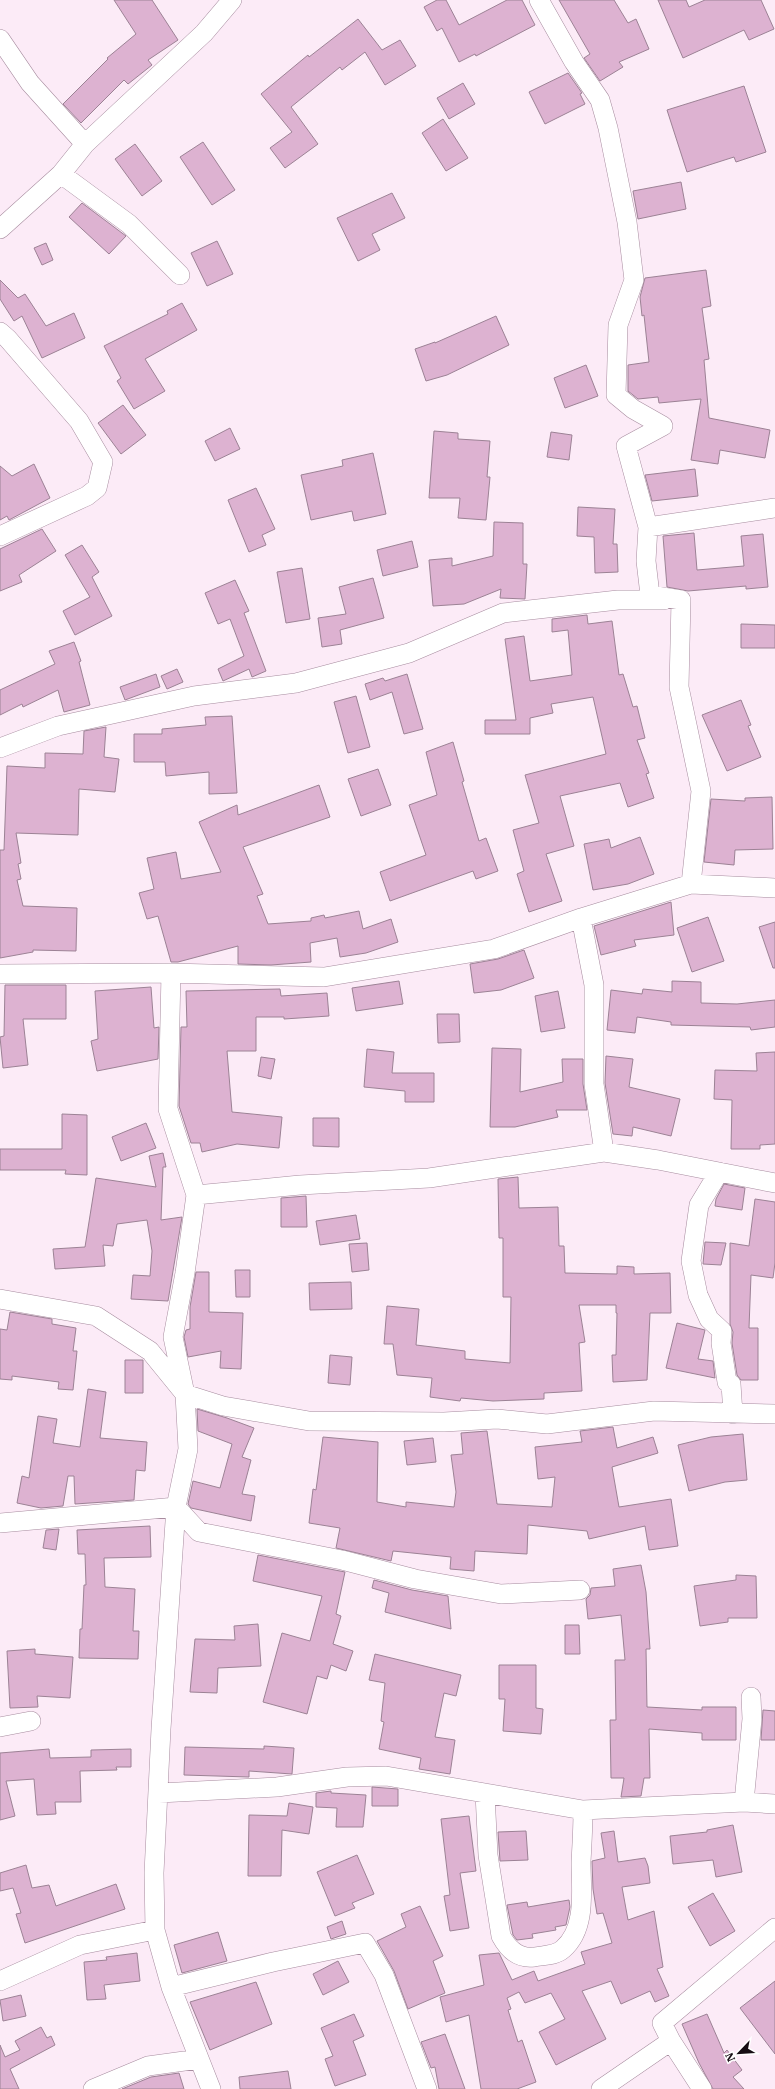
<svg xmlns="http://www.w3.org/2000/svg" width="775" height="2089" font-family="'IBM Plex Serif',serif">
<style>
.building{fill:#ddb2d1;stroke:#9c8295}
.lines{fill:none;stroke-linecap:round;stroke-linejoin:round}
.minor-casing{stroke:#a78c9f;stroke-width:20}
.minor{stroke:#fff;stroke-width:19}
</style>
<rect width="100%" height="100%" fill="#fcebf7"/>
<path class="building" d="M114,0H152L178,40L148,60L152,65L128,84L124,80L81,123L63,104L108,59L107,58L136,34Z
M437,0H446L459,25L507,0H522L535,25L476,56L475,54L459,62L442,28L437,31L424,7Z
M559,0H614L628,23L636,19L649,49L619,62L623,67L600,81L584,58L590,54Z
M658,0H686L689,7L705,0H761L774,29L749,40L744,30L683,58Z
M358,19L382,50L400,40L416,66L385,85L365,52L342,70L340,67L291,107L318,144L285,168L270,148L292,132L261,94L308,55L309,57Z
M568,73L582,93L580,94L585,104L545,124L529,92Z
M463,83L475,104L449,119L437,98Z
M744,86L766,152L736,162L734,157L687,172L667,110Z
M443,119L468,158L446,171L422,133Z
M203,142L235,190L212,205L180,157Z
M135,144L162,181L142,196L115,159Z
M681,182L686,209L638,219L633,191Z
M392,193L405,218L372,234L380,250L358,261L337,218Z
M82,203L126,236L109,254L69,217Z
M217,241L233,274L207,286L191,253Z
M46,243L53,260L42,265L34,248Z
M706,270L711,306L702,308L709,359L704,360L709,418L770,430L765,458L720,450L718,464L691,460L701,399L659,403L658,397L638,399L628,391V365L649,362L644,315L642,316L640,297L645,278Z
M0,280L18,298L25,294L46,326L74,313L85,338L42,358L22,316L14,321L0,299Z
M182,303L197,330L145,359L165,391L134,409L117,381L121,378L104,346L168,314L167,311Z
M496,316L509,345L447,375L426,381L415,349L435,342V343Z
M586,365L598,396L565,408L554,378Z
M123,405L146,435L121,454L98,423Z
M230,428L240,449L215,461L205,441Z
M434,431L458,433V439L490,441L487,477H490L486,520L458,518L460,498H429Z
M551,432L572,435L569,460L547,457Z
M373,453L386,514L354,521L352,511L311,520L301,475L343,466L342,460Z
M34,464L50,498L9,520L7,516L0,520V466L12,476Z
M695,469L698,496L652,501L645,475Z
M256,488L275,529L262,535L266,545L249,552L228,500Z
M578,507L615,509L613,544H617L618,572L595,573L594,537L577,536Z
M494,522L523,523V564H527L525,599L500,598L501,589L464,604L433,606L429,560L452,558V566L493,556Z
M42,529L56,551L19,575L22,582L0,591V549Z
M694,533L697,570L744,566L741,536L763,534L768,587L746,589V586L688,591L667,587L663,536Z
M412,541L418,567L383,576L377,550Z
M82,545L99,572L92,577L112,616L75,635L63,611L90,597L65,555Z
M302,568L310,619L286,623L277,572Z
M373,578L384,618L340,630L342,644L322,647L318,618L346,614L339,587Z
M235,580L249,611L244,613L266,671L252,677L249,669L223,681L218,669L244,656L230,619L218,624L205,593Z
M587,615L588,624L612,621L619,675L623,674L633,707L637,706L645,738L637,740L649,773L646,774L654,798L628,807L620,783L560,796L574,846L546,854L562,901L529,912L517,874L524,871L513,830L539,823L525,775L606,754L593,697L551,704L553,713L530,718V734H485V720H516L505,639L524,636L530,681L572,675L568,630L552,632V619Z
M741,624L775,625V648H741Z
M74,642L81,661L79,662L90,705L64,712L58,690L23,707L22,704L0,715V690L55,664L49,651Z
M177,669L183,682L167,689L161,676Z
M156,674L160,687L125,700L120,687Z
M407,674L423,729L404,734L392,692L370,700L365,684L383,678L385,681Z
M356,696L370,747L348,753L334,702Z
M741,700L751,725L748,726L761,757L727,771L702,715Z
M232,716L237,793L209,794V772L166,776L165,762H134V734H162V729L206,725L205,717Z
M106,727L104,757L119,759L115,792L79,789L78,835L16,833L21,863L18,864L21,879L17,880L23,906L77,908L76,951L33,950V952L0,958V850H4L7,766L45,768V753L83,754L84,731Z
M453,742L464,781L462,782L479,841L486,838L498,871L476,879L473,871L390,901L380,872L426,855L409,805L437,795L426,752Z
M378,769L391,805L361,816L348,779Z
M319,785L330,817L243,847L263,894L257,896L268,924L311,921V918L324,915L325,918L359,911L363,929L391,919L398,942L366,953L340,957L337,938L310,943L311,962L271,965L238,964V946L178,962H171L158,916L147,919L139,893L154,889L147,858L176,852L181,879L221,872L199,822L237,805L238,815Z
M772,797L773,849L735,850L734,865L704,862L711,799L745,801V798Z
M640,837L654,874L628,884L593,890L584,844L609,839L611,848Z
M671,902L674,935L634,940L636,946L601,955L594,926Z
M708,917L724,961L692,972L677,928Z
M775,922V968H773L759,927Z
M524,950L534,978L501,990L474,993L470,964L498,959Z
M399,981L403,1004L356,1011L352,988Z
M672,981L701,982V1003L737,1004L775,1000V1027L751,1030L750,1027L671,1025V1022L637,1017L635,1033L607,1030L611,990L642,994L643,989L672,992Z
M5,985H66V1019H23L28,1065L3,1068L0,1037L4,1036Z
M151,987L154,1028L159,1027L158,1059L97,1071L91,1041L98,1039L95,991Z
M280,989L281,996L327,993L329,1016L284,1019V1017H256V1051H227L232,1112L282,1117L279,1148L237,1144L202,1152L200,1143H191L179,1106L181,1027H187L186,991Z
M558,991L565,1028L541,1032L535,996Z
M437,1014H459L460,1042L438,1043Z
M492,1048L521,1049L520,1092L563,1082L562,1059H583V1084L587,1110H556L558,1117L515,1127H490Z
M367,1049L394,1052L392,1073H434V1102H405V1091L364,1087Z
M775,1052V1144L760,1145V1149H731L732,1100L714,1099L715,1070L757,1071L756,1053Z
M606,1056L633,1059L629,1087L680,1099L671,1136L633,1127L632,1136L613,1134L605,1083Z
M261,1057L275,1059L271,1079L258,1076Z
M62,1114L87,1115V1175L65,1174L66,1170H0V1149H62Z
M313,1118H339V1147L313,1146Z
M146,1123L156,1148L121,1161L112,1137Z
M163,1153L166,1167H163L161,1220L182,1217L168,1301L131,1299L133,1275L150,1276L152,1251L147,1220L117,1224L113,1246L103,1245L105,1266L55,1269L53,1249L85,1247L96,1178L156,1187L149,1156Z
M518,1177L519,1208L558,1207L559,1246H564L565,1273L617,1274V1266L634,1267V1274L670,1273L671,1313H650L647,1380L613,1382L612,1355H616L617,1313H616V1305H579L585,1342L579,1343L582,1391L544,1393V1399L493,1401L461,1398L460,1401L430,1397L432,1378L397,1375L393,1344H384L387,1306L419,1309L416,1345L465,1351V1359L510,1363L511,1297H503V1238H499L498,1179Z
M724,1184L745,1188L742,1210L715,1206L716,1199Z
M306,1196L307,1227H281V1198Z
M755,1199L775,1202V1263L773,1278L751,1275L749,1328H758V1380H741L737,1375L732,1343L733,1332L730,1324V1243L749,1246Z
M356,1215L360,1239L320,1245L316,1221Z
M705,1242L726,1243L721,1265L703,1264Z
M367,1243L369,1270L352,1272L349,1244Z
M235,1270H250V1297H236Z
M196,1272H209V1312L243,1313L241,1369L220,1368L221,1351L188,1357L184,1337L186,1330L190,1329V1307Z
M351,1282L352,1309L310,1310L309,1283Z
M10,1312L52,1319V1324L76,1328L73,1351H77L73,1390L58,1389L59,1382L12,1376V1380L0,1379V1329L7,1330Z
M677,1323L705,1330L698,1359L713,1361L715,1378L666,1368Z
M330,1355L352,1357L350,1385L328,1383Z
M125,1360H143V1393H125Z
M88,1389L106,1392L100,1438L147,1442L145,1471L136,1470L134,1500L75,1504L74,1476H68L63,1506L41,1508L17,1503L22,1476L29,1478L38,1416L57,1419L53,1443L80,1447Z
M197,1409L227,1418L254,1428L242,1457L251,1460L242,1494L255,1496L251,1521L191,1508L188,1504L193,1481L220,1488L232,1444L198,1431Z
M613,1427L617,1448L653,1437L658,1453L612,1467L619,1507L671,1499L678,1546L649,1550L645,1526L589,1539L587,1531L528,1525L527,1554L475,1551L474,1571L450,1569L451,1557L393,1551L391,1561L336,1548L340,1528L309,1523L313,1489L316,1490L323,1437L378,1442L377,1502L406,1507V1502L454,1507L456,1492L451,1455L463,1454L461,1433L487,1431L497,1504L552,1507L555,1477L538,1479L535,1447L582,1442L580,1431Z
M743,1434L747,1480L725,1482L689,1491L678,1445L711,1437Z
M433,1438L436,1462L407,1465L404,1441Z
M150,1526L151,1557L104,1558L105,1587L135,1589L133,1631H139L138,1659L79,1658L80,1629H82L84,1585H86L85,1554H78L77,1530Z
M59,1529L56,1550L43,1548L46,1530Z
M258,1555L345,1572L336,1614L341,1616L333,1644L353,1651L346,1671L331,1665L327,1679L317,1676L307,1714L263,1702L282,1633L310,1641L322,1596L253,1581Z
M641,1565L646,1592L650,1649H646L647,1707L702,1710V1707H736V1740H702V1733L649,1729L650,1778H644L641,1796L621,1797L624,1778H611L610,1720H616L615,1660H625L621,1615L588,1619L586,1599L590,1595L591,1588L615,1586L613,1569Z
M736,1575L756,1576L757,1618H728V1622L700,1626L694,1586L736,1580Z
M374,1580L412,1590L448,1596L451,1629L385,1612L389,1593L372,1588Z
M258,1624L261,1666L218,1668L217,1693L190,1692L195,1639L235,1640L234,1626Z
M565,1625H579L580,1654H565Z
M35,1649V1654L73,1657L70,1698L37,1696L38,1707L10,1708L7,1651Z
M375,1654L461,1675L456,1696L444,1693L435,1737L455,1740L450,1774L419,1769L421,1758L379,1749L384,1722L381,1721L385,1683L369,1680Z
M499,1665H536V1708L543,1709L541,1734L503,1731L505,1699H499Z
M763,1710L775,1711V1740H761Z
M264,1746L294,1748L292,1774L249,1771V1777L184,1775L185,1747L264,1749Z
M49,1749L50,1758L91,1757V1750L131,1749V1767H116L117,1770L80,1771L81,1802H55L56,1814L37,1815L34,1779L6,1781L15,1816L0,1820V1753Z
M372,1787L398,1789V1806H372Z
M331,1791V1793L366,1795L363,1827H336L337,1808L316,1807V1793Z
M289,1803L313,1807L309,1834L282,1830L281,1876H248L249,1815L287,1816Z
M469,1816L476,1871L460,1873L469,1928L450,1931L444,1896L450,1895L441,1819Z
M733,1825L742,1872L716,1877L713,1860L673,1864L670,1836L707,1832V1830Z
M526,1831L528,1860L500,1861L498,1832Z
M614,1831L618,1862L645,1858L648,1866L650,1883L622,1887L628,1920L654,1911L663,1967L657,1969L669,1996L655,2002L650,1991L621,2004L611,1981L582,1991L606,2039L556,2065L539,2032L565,2019L551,1993L525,2003L519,1992L507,1998L511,2009L508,2010L518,2042L522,2040L536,2082L517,2089H481L469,2015L446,2022L440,1997L484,1985L479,1955L499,1953L512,1980L534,1971L538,1981L585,1964L581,1952L612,1943L603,1913L597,1914L593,1889L592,1862V1861L605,1858L601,1833Z
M357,1855L374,1894L352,1903L355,1908L335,1916L317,1872Z
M26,1865L32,1888L49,1885L56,1906L116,1884L125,1909L25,1943L16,1914L21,1913L13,1888L0,1891V1873Z
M713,1893L735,1931L710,1946L688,1907Z
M569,1900L570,1907L566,1925L555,1927L556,1930L532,1934L533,1938L517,1940L513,1935L507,1905L527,1902L528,1907Z
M420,1906L443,1956L433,1961L445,1993L408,2009L394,1971L377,1941L406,1927L401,1914Z
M342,1921L346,1934L331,1939L327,1927Z
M218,1932L227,1961L182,1973L174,1945Z
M137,1953L140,1981L104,1985L106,1999L87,2000L84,1962L107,1960L106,1957Z
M338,1961L349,1982L323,1995L313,1974Z
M775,1981V2054L740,2008Z
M256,1982L272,2024L210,2050L190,2002Z
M21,1995L26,2016L3,2021L0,2000Z
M354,2014L364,2036L353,2041L366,2075L335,2086L325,2059L333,2056L321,2028Z
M707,2014L724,2053L727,2050L742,2070L733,2077L744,2089H713L699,2063L682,2024Z
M41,2027L47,2038L51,2036L55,2045L10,2069L19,2089H0V2045L5,2057L20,2050L15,2041Z
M445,2034L465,2089H439L435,2067L431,2068L421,2042Z
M288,2071L291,2089H240L239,2077Z
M179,2073L184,2089H122L151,2077Z"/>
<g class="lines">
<defs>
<path id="minor" d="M539,0L574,62L600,100L608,128L627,222L634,280L618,325L616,395L633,409L663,426L626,446L648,527L646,561L650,595L681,600L679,687L701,791L691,884
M0,39L30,83L85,144
M61,174L129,224L180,275
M0,229L61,174L85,144L204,33L232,0
M0,332L8,339L79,421L103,462L97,488L87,496L0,536
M648,527L775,508
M0,748L58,726L194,696L296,683L409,653L503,613L618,600H664
M581,918L594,985V1084L604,1152
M171,973L168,1109L196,1195L185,1273L173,1337L185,1394L188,1449L176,1507L161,1729L154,1873L155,1930L171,1987L211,2089
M0,974L171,973L324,977L494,949L581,918L691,884L775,888
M719,1172L699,1205L691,1261L698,1295L709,1319L722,1331L721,1343L727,1382L731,1384L733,1414
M196,1195L300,1185L429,1178L604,1152L658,1160L775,1183
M0,1299L96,1316L150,1351L185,1394L223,1406L309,1421L444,1422L497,1419L547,1424L654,1411L775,1414
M0,1523L176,1507L199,1532L342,1560L415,1579L501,1594L580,1590
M0,1727L31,1721
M159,1793L277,1787L347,1777L386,1776L583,1810L744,1802L752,1719L751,1697
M485,1793L488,1855L501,1936C508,1949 518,1959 534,1957C544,1955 555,1956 563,1949C587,1928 581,1890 581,1862C582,1845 583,1828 583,1810
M744,1802L775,1804
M0,1981L80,1945L155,1930
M171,1987L273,1962L365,1943L384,1975L427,2089
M93,2089L148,2066L199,2059
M601,2089L671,2041
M702,2089L671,2041L662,2023L775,1928"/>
</defs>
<use href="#minor" class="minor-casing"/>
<use href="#minor" class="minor"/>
</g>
<g transform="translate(739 2053) rotate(245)" stroke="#ffffff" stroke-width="3" paint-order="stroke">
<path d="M0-3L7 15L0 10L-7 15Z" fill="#160d13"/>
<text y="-6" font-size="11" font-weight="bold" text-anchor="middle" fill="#160d13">N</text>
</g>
</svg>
